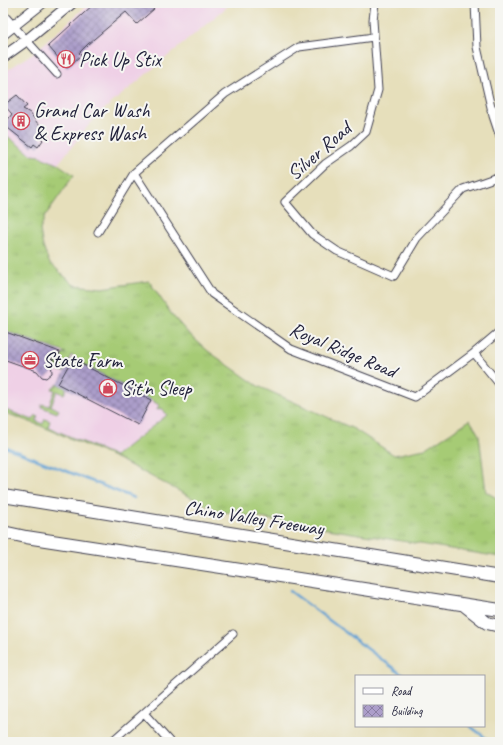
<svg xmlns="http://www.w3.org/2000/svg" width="503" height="745" font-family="Caveat,sans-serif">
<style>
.built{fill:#efd0e6}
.grass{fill:url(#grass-tufts);stroke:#647658}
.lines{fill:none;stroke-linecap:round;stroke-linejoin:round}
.stream{stroke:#61a0d3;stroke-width:2.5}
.building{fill:url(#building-cross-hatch)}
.minor-casing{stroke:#3f3e4e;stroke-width:9}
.primary-casing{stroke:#3f3e4e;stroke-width:12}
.motorway-casing{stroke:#3f3e4e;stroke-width:14}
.minor{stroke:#fff;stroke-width:7}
.primary{stroke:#fff;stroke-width:10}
.motorway{stroke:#fff;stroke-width:12}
.labels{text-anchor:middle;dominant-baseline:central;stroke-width:4;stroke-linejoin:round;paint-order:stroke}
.poi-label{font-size:20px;fill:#22223b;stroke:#f6f6f2;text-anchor:start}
.street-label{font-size:20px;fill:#22223b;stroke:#f6f6f2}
</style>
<defs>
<pattern id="grass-tufts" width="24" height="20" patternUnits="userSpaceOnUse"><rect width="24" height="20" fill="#a6cb75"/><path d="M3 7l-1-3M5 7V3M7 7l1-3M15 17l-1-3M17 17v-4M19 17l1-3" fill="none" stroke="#8fae66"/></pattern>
<pattern id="building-cross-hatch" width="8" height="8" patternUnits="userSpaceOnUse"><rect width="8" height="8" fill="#ac9eca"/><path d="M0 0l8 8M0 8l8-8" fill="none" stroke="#8c80a5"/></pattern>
</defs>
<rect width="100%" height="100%" fill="#f6f6f2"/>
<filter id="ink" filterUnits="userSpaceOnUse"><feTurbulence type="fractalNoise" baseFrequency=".025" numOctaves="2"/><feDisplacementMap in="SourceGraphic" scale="8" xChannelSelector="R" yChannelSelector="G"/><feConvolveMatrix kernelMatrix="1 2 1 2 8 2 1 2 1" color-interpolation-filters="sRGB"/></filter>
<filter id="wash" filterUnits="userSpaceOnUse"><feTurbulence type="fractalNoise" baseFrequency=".012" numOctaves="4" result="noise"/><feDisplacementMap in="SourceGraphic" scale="16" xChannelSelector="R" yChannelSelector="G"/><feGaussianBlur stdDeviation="0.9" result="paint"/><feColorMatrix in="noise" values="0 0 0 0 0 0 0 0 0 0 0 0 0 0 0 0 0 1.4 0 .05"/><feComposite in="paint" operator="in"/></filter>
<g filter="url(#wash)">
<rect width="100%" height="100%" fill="#e6dfbb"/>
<path class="built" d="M90,3H224L227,7L96,116L58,164L43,158L41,156L32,155L3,133V73L36,51Z
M3,330L73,355L177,413L118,459L41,426L3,412Z"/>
<path class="grass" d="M3,133L32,155L41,156L43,158L58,164L74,175L45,216L40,230L43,247L49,262L74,285L102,288L149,281L172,315L188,333L208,351L258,386L354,429L394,455L425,449L470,420L479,435L486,492L500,500V557L217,511L118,459L41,426L3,412V409L33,420L36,415L38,417L36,421L43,424L45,419L50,421L48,427L115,456L167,415L162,408L157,410L159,405L151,400L73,359L74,357L71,355L64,372L53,368L55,362H59L63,353H66L3,330Z
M58,384L66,388V390L64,394L57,391L51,406L59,410L57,413L42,407V404L49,406L55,390L52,389Z"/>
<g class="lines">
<path class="stream" d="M3,446L134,498
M290,591L404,676
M470,726L491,742"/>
</g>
<g id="blocks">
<path class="building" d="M95,3H148L154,9L137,24L126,12L88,44L79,53L81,55L67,68L48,46Z
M17,95L27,106L23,109L30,113L38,124L45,126V131L39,136L43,140L38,147L34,144L32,147L4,125L12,114L4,105Z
M3,331L60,352L57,361L51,359L52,373L46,378L42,377L37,371L3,359Z
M72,359L151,400L138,425L58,384Z"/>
</g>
</g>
<g filter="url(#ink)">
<use href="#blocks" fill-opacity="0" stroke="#3f3e4e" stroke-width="1"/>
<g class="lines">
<defs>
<path id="minor" d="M375,3L373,20L378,90L366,132L351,146L325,164L285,202L312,234L337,251L394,276L417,238L463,189L500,176
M475,3L477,47L493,116L500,137
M3,14L57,74
M491,111L500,109
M134,173L212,294L291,349L415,397L474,353L500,331
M98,232L134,173L225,94L299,47L374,37
M474,353L500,385
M144,713L170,742
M111,742L233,634"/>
<path id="primary" d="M3,34L42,3
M3,57L27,40L72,3"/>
<path id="motorway" d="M3,496L500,577
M3,532L26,537L500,610
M464,605L487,623L500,626"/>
</defs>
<use href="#minor" class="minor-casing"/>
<use href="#primary" class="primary-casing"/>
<use href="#motorway" class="motorway-casing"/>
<use href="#minor" class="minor"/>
<use href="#primary" class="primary"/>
<use href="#motorway" class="motorway"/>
</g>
</g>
<defs>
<symbol id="restaurant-ring" viewBox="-11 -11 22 22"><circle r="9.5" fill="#f6f6f2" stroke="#d1495b" stroke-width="1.5"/><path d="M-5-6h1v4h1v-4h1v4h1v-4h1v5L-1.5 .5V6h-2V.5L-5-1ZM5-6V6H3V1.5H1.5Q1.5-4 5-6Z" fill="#d1495b"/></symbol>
<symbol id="building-ring" viewBox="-11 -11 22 22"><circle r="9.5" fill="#f6f6f2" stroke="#d1495b" stroke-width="1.5"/><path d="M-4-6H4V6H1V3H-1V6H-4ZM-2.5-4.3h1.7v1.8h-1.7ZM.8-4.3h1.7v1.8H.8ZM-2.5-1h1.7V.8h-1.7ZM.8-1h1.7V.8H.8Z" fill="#d1495b"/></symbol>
<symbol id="office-ring" viewBox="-11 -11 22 22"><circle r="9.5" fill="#f6f6f2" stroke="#d1495b" stroke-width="1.5"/><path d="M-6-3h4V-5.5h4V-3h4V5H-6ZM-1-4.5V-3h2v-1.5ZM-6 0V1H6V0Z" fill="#d1495b"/></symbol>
<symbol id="shop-ring" viewBox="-11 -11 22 22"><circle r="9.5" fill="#f6f6f2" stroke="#d1495b" stroke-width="1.5"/><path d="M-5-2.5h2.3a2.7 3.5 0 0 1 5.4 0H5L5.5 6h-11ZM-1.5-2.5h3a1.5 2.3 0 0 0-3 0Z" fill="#d1495b"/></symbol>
</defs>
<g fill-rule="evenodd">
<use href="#restaurant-ring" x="56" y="49" width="20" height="20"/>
<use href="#building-ring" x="11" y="111" width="20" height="20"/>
<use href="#office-ring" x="20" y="350" width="20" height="20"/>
<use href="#shop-ring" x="98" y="378" width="20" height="20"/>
</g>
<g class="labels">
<g class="poi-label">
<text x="79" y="59">Pick Up Stix</text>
<text x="34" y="110">Grand Car Wash<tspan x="34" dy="23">&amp; Express Wash</tspan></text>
<text x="43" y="360">State Farm</text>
<text x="121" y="388">Sit'n Sleep</text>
</g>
<g class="street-label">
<text transform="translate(319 151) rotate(-41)">Silver Road</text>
<text transform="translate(343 350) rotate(23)">Royal Ridge Road</text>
<text transform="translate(254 518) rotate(9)">Chino Valley Freeway</text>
</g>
</g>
<rect width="503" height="745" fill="none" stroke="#f6f6f2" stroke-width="16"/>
<rect x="355" y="675" width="130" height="52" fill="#f6f6f2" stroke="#a1a1a9"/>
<rect x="363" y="688" width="20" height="6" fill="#ffffff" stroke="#a1a1a9"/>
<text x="391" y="695" font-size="12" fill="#22223b">Road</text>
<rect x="363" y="705" width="20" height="12" fill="url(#building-cross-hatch)" stroke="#a1a1a9"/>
<text x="391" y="715" font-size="12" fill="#22223b">Building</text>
</svg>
